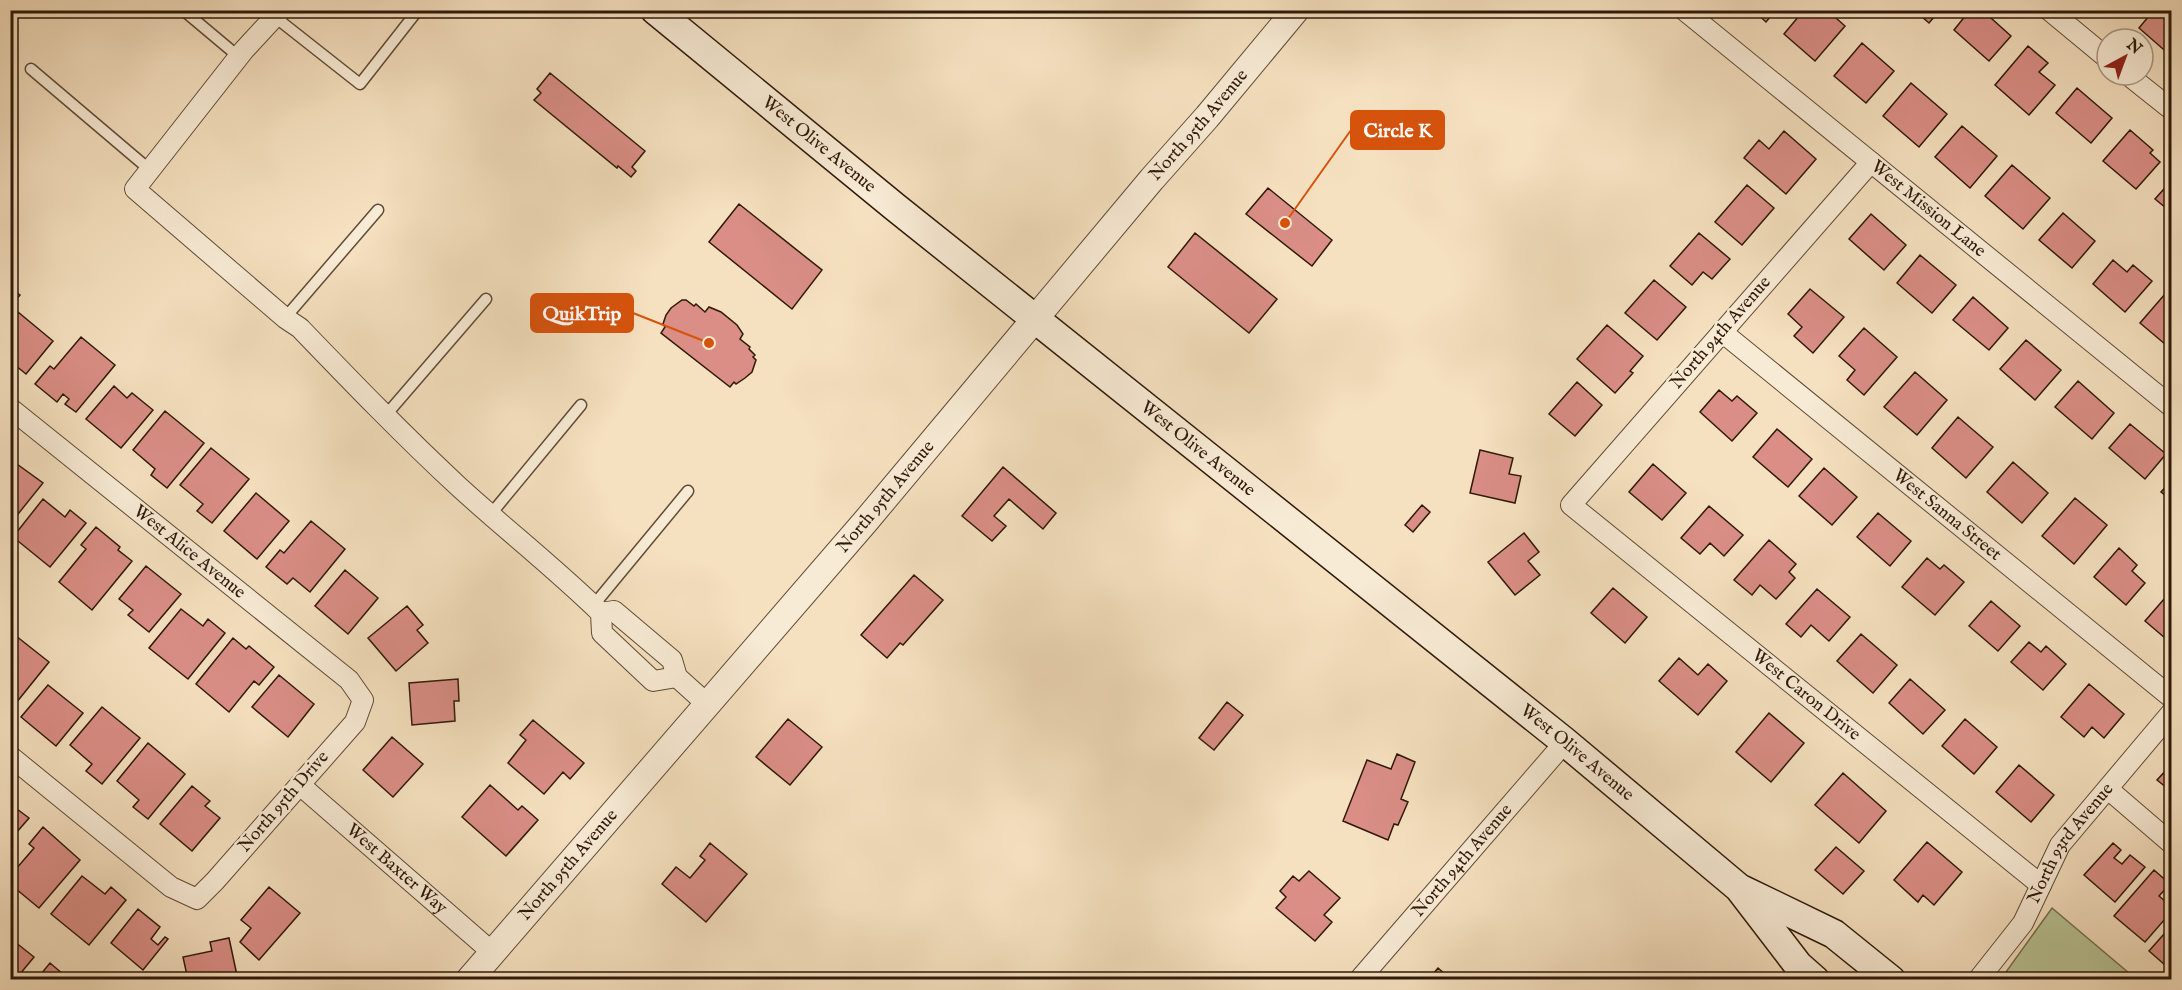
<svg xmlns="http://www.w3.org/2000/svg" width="2182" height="990" font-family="'IM FELL English',serif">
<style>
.green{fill:#b8c394;stroke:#746e4f;stroke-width:1.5}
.building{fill:#da8e86;stroke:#2f190a;stroke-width:1.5}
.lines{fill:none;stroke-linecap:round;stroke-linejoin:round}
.service-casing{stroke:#604b37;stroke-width:13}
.minor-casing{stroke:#604b37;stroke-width:22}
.tertiary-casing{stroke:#604b37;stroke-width:28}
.secondary-casing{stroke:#2f190a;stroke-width:31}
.service{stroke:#f8ebd5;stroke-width:10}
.minor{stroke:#f8ebd5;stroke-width:20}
.tertiary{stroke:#f8ebd5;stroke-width:26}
.secondary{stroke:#f8ebd5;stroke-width:28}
.labels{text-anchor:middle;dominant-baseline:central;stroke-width:5;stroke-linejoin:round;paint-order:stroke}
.street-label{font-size:18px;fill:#2f190a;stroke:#f8ebd5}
.leader{fill:none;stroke:#d6530c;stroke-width:2}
.callout-dot{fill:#d6530c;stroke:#f8ebd5;stroke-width:2}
.callout{fill:#d6530c;stroke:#d6530c;stroke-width:2}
.callout-label{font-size:20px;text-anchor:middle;font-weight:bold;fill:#fff}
</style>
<rect width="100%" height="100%" fill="#f5e0bf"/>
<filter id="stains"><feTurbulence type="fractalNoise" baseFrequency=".00333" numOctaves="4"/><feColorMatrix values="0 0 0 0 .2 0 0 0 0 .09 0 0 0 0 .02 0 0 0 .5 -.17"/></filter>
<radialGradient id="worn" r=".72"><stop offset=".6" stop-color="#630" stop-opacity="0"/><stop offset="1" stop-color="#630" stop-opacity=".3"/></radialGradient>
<path class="green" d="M2052,908L2136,979H2001Z"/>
<path class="building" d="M1753,10H1776L1766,22Z
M1804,10H1827L1845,26L1815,61L1784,34Z
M1914,10H1940L1929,23Z
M1970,10H1982L2011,36L1989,61L1954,30Z
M2154,10L2172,11L2171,56L2139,28Z
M1862,43L1894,71L1866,103L1834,76Z
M2028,46L2048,63L2039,72L2055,85L2029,115L1995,85Z
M550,73L645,151L632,167L636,171L631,177L618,166L617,168L534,100L541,93L537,89Z
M1911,83L1947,114L1919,147L1883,116Z
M2077,88L2112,118L2091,143L2056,113Z
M1962,126L1997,156L1970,188L1935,157Z
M2130,130L2153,150L2150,153L2160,162L2136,189L2103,161Z
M1784,131L1816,159L1786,194L1744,158L1759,140L1769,149Z
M2012,165L2050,198L2023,229L1985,196Z
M2172,180V213L2155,199Z
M1747,185L1774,208L1742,245L1715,222Z
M1268,188L1332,240L1312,266L1246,214Z
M739,204L822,270L792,309L709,242Z
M2063,213L2095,241L2072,268L2039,240Z
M1871,214L1906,245L1884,270L1849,239Z
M1195,233L1277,299L1249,333L1168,267Z
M1699,233L1730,259L1712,279L1703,272L1692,285L1670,266Z
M1920,255L1956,285L1932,313L1897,283Z
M2113,260L2127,272L2133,265L2152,281L2125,312L2093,284Z
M1654,280L1686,307L1657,340L1625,313Z
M10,287L20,295L10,306Z
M1810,289L1844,317L1813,353L1794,336L1802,327L1788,314Z
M2165,294L2172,300V350L2140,323Z
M1973,297L2008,328L1989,350L1953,320Z
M682,300H686L694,306L696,304L705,312L709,307L721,312L737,325L743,334L740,339L750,347L749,349L755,355L753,357L756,360L752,372L745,378L736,384L734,382L730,387L661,333L665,327L663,324L666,315L671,308Z
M18,312L53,341L26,374L10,361V322Z
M1607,325L1643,356L1630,371L1633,373L1615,393L1577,359Z
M1864,328L1897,357L1864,395L1847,380L1855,370L1839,356Z
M81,337L115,365L76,412L65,404L69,399L63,394L57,402L35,384L50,366L54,369Z
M2026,340L2061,370L2035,400L2000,369Z
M1915,372L1947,400L1917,435L1884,407Z
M2078,381L2114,413L2092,439L2055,407Z
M1577,382L1602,405L1575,436L1549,414Z
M114,386L127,398L132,393L153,410L121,448L86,419Z
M1719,390L1732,401L1737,396L1757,413L1732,441L1700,412Z
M165,411L204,443L167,488L151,475L155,469L133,450Z
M1958,417L1993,447L1966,478L1932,448Z
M2130,424L2166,454L2145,479L2109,448Z
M1777,429L1812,459L1788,487L1753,457Z
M211,448L249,479L212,523L197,511L203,504L180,485Z
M1480,450L1513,458L1509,474L1521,476L1515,503L1470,493Z
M10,459L43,483L10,524Z
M2013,462L2048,493L2022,523L1987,492Z
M1653,464L1686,493L1662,520L1629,492Z
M1003,467L1056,513L1043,529L1009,499L994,516L1006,526L992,541L962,516Z
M1824,468L1857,497L1832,525L1799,496Z
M2172,480V501L2161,492Z
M256,493L289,521L257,559L224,531Z
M2075,498L2107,525L2074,564L2042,536Z
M43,499L65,517L70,510L86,523L50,567L13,537Z
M1422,505L1430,512L1413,532L1405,525Z
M1709,506L1743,535L1724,556L1710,543L1700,554L1681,538Z
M1878,513L1911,541L1890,566L1857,537Z
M311,521L345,549L310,592L293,578L287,584L266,567L280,550L284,553Z
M96,527L120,547L118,550L132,561L92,610L59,582L86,549L81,545Z
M1524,533L1539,552L1528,561L1540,575L1515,595L1488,562Z
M1769,540L1796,564L1789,572L1795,578L1776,599L1760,585L1752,595L1734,580Z
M2119,548L2137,565L2132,571L2145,583L2126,605L2094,577Z
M1927,558L1940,569L1944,565L1964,582L1935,615L1902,587Z
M146,566L181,594L149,632L128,615L133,610L119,599Z
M345,570L378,598L348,634L315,606Z
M914,575L943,600L903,645L900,643L887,658L861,635Z
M1613,588L1647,617L1625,643L1591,613Z
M1817,589L1850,617L1829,641L1811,625L1801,637L1786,624Z
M2171,591L2172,592V644L2145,621Z
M1991,601L2020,626L1998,651L1969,626Z
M407,606L423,625L417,630L428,643L396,671L368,638Z
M181,609L203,626L208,619L225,633L188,679L149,648Z
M11,632L49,662L12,708H10Z
M1861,634L1897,665L1873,693L1837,661Z
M233,638L246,649L249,646L274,667L259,685L254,681L229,712L196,684Z
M2029,642L2041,652L2046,646L2066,664L2043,690L2011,662Z
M1679,658L1698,675L1708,664L1727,681L1698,715L1659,681Z
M279,675L314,704L288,737L252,707Z
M458,679L459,701H454L455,721L412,725L409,683Z
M1910,679L1945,710L1923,734L1889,703Z
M2089,684L2124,714L2104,738L2092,727L2084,737L2061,717Z
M48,685L83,713L56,746L21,717Z
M1227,702L1243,715L1214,750L1199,738Z
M102,707L140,738L102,784L86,771L92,764L70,745Z
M1769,713L1804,743L1771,782L1736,752Z
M788,719L822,747L790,785L756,757Z
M1965,719L1997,747L1974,774L1942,746Z
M533,720L584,763L570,779L563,772L544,794L508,763L526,740L520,735Z
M392,737L423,764L393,797L363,770Z
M148,743L185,774L148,819L133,807L139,800L117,781Z
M1397,754L1415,762L1401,799L1408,802L1398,825L1394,824L1388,840L1343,821L1367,760L1391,769Z
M2172,764V792L2157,780Z
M2019,765L2054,795L2031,822L1996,792Z
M1843,773L1886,811L1859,843L1815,805Z
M490,785L518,810L522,806L538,820L506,856L462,817Z
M192,786L210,801L205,806L220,818L192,851L160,824Z
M13,806L29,818L10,840V809Z
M43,827L80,860L39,908L10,884V876L34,848L29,844Z
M1927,842L1962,872L1934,905L1923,895L1918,902L1894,880Z
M710,843L747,874L706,922L662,884L676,867L690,878L705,860L700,856Z
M2113,843L2121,850L2114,858L2122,864L2130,855L2145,867L2115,902L2084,875Z
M1836,847L1864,871L1843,894L1815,870Z
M2154,870L2170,884L2159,896L2172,907V911L2145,942L2114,916Z
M1309,871L1340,898L1324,915L1332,922L1315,941L1276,908L1286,897L1280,891L1293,876L1299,881Z
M82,876L105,894L111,887L126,900L89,945L51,914Z
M269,887L300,913L259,960L240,942L251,928L241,920Z
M138,909L160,927L151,939L158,945L165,937L168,939L143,970L111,943Z
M2172,925V971L2149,951Z
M10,938L34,957L15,980H10Z
M229,938L238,980H188L183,957L212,951L210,942Z
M50,963L70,980H36Z
M1438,968L1452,980H1428Z"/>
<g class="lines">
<defs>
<path id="service" d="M183,10L239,57
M275,17L360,84L418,10
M31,69L150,170
M285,318L378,210
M386,415L486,299
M491,514L581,405
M593,606L688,491"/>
<g id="minor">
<path d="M281,10L244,50L135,189L285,318L300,328C352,382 403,435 458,486C505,529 555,568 601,613L602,633L653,681L677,677"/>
<path id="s1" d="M1684,10L2172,407"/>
<path d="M2049,10L2107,58"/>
<path d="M2128,75L2172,110"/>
<path id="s2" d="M1871,162L1571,505L2041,885"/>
<path id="s3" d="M1722,332L2172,698"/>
<path id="s4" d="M10,408L349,680L363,700L355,722L215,881L197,899L171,887L10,756"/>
<path d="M601,613L614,611L672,660L677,677L707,704"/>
<path id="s5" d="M300,785L492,952"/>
<path d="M2108,789L2172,844"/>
<path id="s6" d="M1359,980L1565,742"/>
<path id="s7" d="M1978,980L2023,923L2060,845L2172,712"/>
</g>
<g id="tertiary">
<path id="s8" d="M469,980L865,522L1152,179L1207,117L1296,10"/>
</g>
<g id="secondary">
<path id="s9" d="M655,10L895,207L1565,742L1739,888L1798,965L1815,980"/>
<path d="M1743,890L1834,934L1891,980"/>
</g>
</defs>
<use href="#service" class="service-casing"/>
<use href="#minor" class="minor-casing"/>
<use href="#tertiary" class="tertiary-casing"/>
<use href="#secondary" class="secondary-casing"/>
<use href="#service" class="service"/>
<use href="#minor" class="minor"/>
<use href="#tertiary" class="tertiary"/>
<use href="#secondary" class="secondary"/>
</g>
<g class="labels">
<g class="street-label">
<text stroke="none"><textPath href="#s8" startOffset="1124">North 95th Avenue</textPath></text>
<text stroke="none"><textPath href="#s9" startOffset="212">West Olive Avenue</textPath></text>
<text stroke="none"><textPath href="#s1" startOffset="315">West Mission Lane</textPath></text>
<text transform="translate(1721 333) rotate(-49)">North 94th Avenue</text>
<text stroke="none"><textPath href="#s9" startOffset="698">West Olive Avenue</textPath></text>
<text stroke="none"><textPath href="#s8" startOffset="638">North 95th Avenue</textPath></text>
<text stroke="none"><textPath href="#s3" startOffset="290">West Sanna Street</textPath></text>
<text stroke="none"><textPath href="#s4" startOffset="230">West Alice Avenue</textPath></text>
<text stroke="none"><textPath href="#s2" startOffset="758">West Caron Drive</textPath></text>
<text stroke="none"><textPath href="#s9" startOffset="1184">West Olive Avenue</textPath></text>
<text transform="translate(284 802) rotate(-49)">North 95th Drive</text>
<text stroke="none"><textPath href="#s7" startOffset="166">North 93rd Avenue</textPath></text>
<text stroke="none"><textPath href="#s6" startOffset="158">North 94th Avenue</textPath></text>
<text stroke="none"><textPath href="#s8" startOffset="152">North 95th Avenue</textPath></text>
<text stroke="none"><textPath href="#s5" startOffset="128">West Baxter Way</textPath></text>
</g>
</g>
<path class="leader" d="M1285 223L1351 130M709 343L633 313"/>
<g class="callout-dot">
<circle cx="1285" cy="223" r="6"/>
<circle cx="709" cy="343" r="6"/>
</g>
<g class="callout">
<rect x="1351" y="111" width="93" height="38" rx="6"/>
<rect x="531" y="294" width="102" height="38" rx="6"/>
</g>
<g class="callout-label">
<text x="1398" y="137">Circle K</text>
<text x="582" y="320">QuikTrip</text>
</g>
<rect width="2182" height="990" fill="none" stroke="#f5e0bf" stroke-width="36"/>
<rect x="12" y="12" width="2158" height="966" fill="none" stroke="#2f190a" stroke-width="3"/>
<rect x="18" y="18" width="2146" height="954" fill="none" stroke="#2f190a" stroke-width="1.5"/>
<g transform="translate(2125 57) rotate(41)"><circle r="28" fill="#f8ebd5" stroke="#a89784" stroke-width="1.5"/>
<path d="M0-4.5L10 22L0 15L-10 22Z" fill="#8f2418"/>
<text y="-9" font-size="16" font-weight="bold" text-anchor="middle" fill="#2f190a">N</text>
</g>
<rect width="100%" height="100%" filter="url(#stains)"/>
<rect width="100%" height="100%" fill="url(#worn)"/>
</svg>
